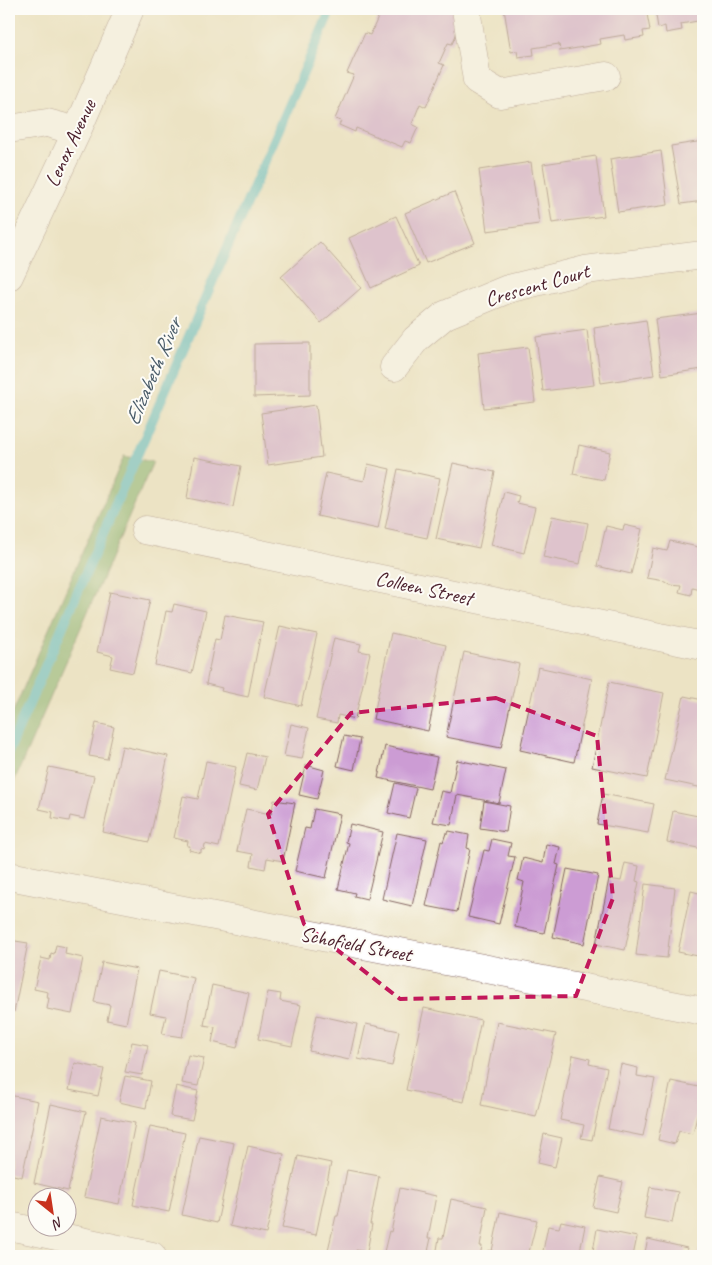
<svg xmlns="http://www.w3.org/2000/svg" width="712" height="1265" font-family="Caveat,sans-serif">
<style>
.forest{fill:#78aa65;stroke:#616448}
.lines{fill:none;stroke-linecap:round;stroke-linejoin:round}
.stream{stroke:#4ab7c6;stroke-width:10}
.building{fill:#cc9cd4}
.street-casing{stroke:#836461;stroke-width:29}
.street{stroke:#fff;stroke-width:28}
.marked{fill:none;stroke:#c2185b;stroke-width:4;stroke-dasharray:10 6;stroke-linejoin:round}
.labels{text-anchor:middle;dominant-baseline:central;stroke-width:4;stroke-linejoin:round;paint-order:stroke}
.street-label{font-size:21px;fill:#4a1f2b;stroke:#fdfcf7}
.water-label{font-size:22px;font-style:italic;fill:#4a5c69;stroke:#fdfcf7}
</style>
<rect width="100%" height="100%" fill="#fdfcf7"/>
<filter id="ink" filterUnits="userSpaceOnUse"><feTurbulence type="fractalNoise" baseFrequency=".02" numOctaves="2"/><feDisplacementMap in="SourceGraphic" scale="10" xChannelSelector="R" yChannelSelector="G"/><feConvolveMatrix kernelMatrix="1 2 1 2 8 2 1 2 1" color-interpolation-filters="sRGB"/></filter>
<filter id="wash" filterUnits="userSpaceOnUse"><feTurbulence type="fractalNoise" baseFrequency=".0096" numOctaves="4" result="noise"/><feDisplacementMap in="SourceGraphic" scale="20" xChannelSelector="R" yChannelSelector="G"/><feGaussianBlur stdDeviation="1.12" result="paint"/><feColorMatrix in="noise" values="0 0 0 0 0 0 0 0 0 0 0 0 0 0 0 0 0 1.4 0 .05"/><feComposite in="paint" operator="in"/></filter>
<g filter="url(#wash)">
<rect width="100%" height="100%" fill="#ece3c4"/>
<path class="forest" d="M124,456L153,462L9,793V721Z"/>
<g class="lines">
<path class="stream" d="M9,750L331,9"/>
</g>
<g id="blocks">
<path class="building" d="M382,9H448L458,13L460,26L452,44L448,43L439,63L444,65L426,107L420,104L412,124L418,127L411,143L405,141L402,147L356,128L355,132L339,125L341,121L335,119L354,75L347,73L365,33L370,35Z
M504,9H646L650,30L643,31L644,37L625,40L624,35L600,39L601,44L560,51L559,44L533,48L534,55L518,57L517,51L511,52Z
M655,9H703V20L681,24L682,30L666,33L665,26L658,28Z
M703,141V201L681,204L671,146Z
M661,151L668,205L618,212L610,159Z
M596,156L604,216L552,223L543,164Z
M531,162L539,224L487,231L479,170Z
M454,192L475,243L426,263L405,213Z
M396,216L419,266L371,288L349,238Z
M320,242L361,288L321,323L281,277Z
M703,313V369L662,375L655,319Z
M646,320L654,375L601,383L594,328Z
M587,330L594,385L543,391L536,337Z
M310,343V395L254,397V344Z
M528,347L535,402L484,408L478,353Z
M316,405L322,457L268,465L261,413Z
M579,445L610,452L604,480L573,474Z
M194,457L241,466L233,507L187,498Z
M453,463L495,472L479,548L436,539Z
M368,464L390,469L378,529L317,516L326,473L364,481Z
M398,469L440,478L427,538L385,529Z
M504,492L519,496L517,503L535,507L524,553L491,545Z
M552,516L588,523L580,564L543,557Z
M624,525L642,529L631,574L597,566L606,526L623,530Z
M670,541L703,548V590L692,587L691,595L679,592L681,585L669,584L665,581L647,578L653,548L667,551Z
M110,592L150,600L133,673L110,668L113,656L97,652Z
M174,604L206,611L192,673L155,665L166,611L172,612Z
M225,615L263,622L248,697L221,691L222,688L206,684L215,639L220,640Z
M280,626L317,634L301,706L264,697Z
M391,633L446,645L428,731L373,719Z
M334,638L361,644L359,651L370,653L355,719L338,715L337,723L316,719Z
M464,652L519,664L501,748L446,737Z
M538,667L592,679L574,762L520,750Z
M609,682L664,693L647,778L592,767Z
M684,696L703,700V788L665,780Z
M96,723L114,727L107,759L89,756Z
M291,724L309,728L302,759L284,756Z
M344,736L360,739L354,770L337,766Z
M122,746L168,756L149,842L103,832Z
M385,746L437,757L430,789L378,778Z
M247,753L265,757L257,790L239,786Z
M457,760L506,770L499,803L457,795L451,825L433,822L441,791L450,793Z
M206,761L236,767L219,847L205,844L204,850L201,849V853L189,850L190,846H187L188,841L174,838L183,796L198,799Z
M306,765L324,770L317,799L299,795Z
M49,767L94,776L84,819L70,816L69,821L52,818L53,812L39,809Z
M395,783L416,788L409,818L388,813Z
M603,794L654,804L648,833L597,824Z
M274,800L295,803L283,861L267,858L265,869L251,866L253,854L237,851L246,809L271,814Z
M484,801L510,806L506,832L480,828Z
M314,809L340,814L326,878L295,871L305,828L310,829Z
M673,811L703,817V849L667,842Z
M350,824L383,832L367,899L354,896L355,893L338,889L349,843L346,842Z
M449,831L469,835L467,848L470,849L457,912L426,906L441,841L443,842L446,833H448Z
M397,833L427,839L412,906L382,899Z
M492,839L511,843L508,856L515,857L499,924L468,917L484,850L489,851Z
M546,844L560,847L556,864L559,865L544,933L515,927L524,882L518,880L523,858L543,863Z
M625,863L639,866L636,881L639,882L625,950L596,944L609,879L621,881Z
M567,869L598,875L584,944L553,937Z
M645,884L675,888L667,958L636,955Z
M691,891L703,894V957L678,952Z
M9,940L28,943L14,1012L9,1011Z
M56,945L66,947L65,954L83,958L72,1014L47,1009L49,998H47L48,992L34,989L41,958L50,960L51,953L54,954Z
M102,962L137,969L126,1024L107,1020L110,1005L94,1002Z
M159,971L194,978L182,1037L162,1034L166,1016L150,1013Z
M212,985L249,993L237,1048L212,1042L215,1027L204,1025Z
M268,992L281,994L280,1001L301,1005L292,1046L258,1039Z
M424,1008L481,1020L464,1102L406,1090Z
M317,1015L357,1024L349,1060L309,1051Z
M497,1022L556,1034L536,1117L481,1105Z
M366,1024L399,1031L392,1066L358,1059Z
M132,1042L148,1045L142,1075L125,1072Z
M188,1055L204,1058L198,1086L182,1083Z
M573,1055L590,1059L589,1064L607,1068L592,1140L581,1138L584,1125L560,1120Z
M75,1063L104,1069L98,1096L69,1090Z
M621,1064L638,1068L637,1076L655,1079L643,1136L608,1129Z
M125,1076L151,1081L146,1108L119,1102Z
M671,1081L703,1088L693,1134L679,1131L675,1144L658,1140Z
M176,1086L198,1091L192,1120L170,1116Z
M9,1095L38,1101L22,1177L9,1174Z
M51,1104L86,1112L68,1191L34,1183Z
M101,1116L135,1123L119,1204L84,1197Z
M150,1126L185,1133L169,1212L133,1205Z
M544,1134L562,1138L555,1167L538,1163Z
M199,1136L234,1143L217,1223L182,1215Z
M248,1146L284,1154L266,1234L230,1226Z
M298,1156L331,1163L316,1235L282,1228Z
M347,1170L379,1176L370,1224H372L367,1252L356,1250L354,1256L328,1250L336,1216H338Z
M600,1177L623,1182L616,1212L593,1207Z
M650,1187L678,1192L672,1223L644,1218Z
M400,1188L436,1196L428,1238H431L427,1256H383L389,1231L391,1232Z
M451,1199L487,1207L480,1246H482L480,1256H436L439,1238H443Z
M500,1212L537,1220L528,1256H487L488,1250L492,1251Z
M561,1221L585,1226L579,1256H542L548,1226L559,1228Z
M597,1229L637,1237L633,1256H592Z
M648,1239L687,1248L685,1256H644Z
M699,1249L703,1250V1256H697Z"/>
</g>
</g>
<g filter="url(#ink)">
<use href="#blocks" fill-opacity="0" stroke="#836461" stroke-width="1"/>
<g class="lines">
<defs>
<path id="street" d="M466,9L477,80L500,94L606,76
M9,129L47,123L77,131
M9,276L77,131L130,9
M394,367L416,339L445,315L508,289L585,270L703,255
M145,530L703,646
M9,876L703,1011
M9,1226L152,1256"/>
</defs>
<use href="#street" class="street-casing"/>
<use href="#street" class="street"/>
</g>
</g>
<path d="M0 0H712V1265H0ZM496,698L597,736L613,898L576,996L400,999L304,924L268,814L351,713Z" fill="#ece3c4" fill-opacity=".55" fill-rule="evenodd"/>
<path class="marked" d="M496,698L597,736L613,898L576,996L400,999L304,924L268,814L351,713Z"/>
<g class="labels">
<g class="street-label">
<text transform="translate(70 143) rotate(-65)">Lenox Avenue</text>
<text transform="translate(537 285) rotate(-16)">Crescent Court</text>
<text transform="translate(424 588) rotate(12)">Colleen Street</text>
<text transform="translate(356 944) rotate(11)">Schofield Street</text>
</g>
<g class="water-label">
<text transform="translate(153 372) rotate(-67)">Elizabeth River</text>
</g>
</g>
<rect width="712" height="1265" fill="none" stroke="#fdfcf7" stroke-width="30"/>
<g transform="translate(52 1212) rotate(150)"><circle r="24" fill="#fdfcf7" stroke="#b5a4a5"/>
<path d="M0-4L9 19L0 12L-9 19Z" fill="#c8321e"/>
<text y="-8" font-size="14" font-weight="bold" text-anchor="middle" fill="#4a1f2b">N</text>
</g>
</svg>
